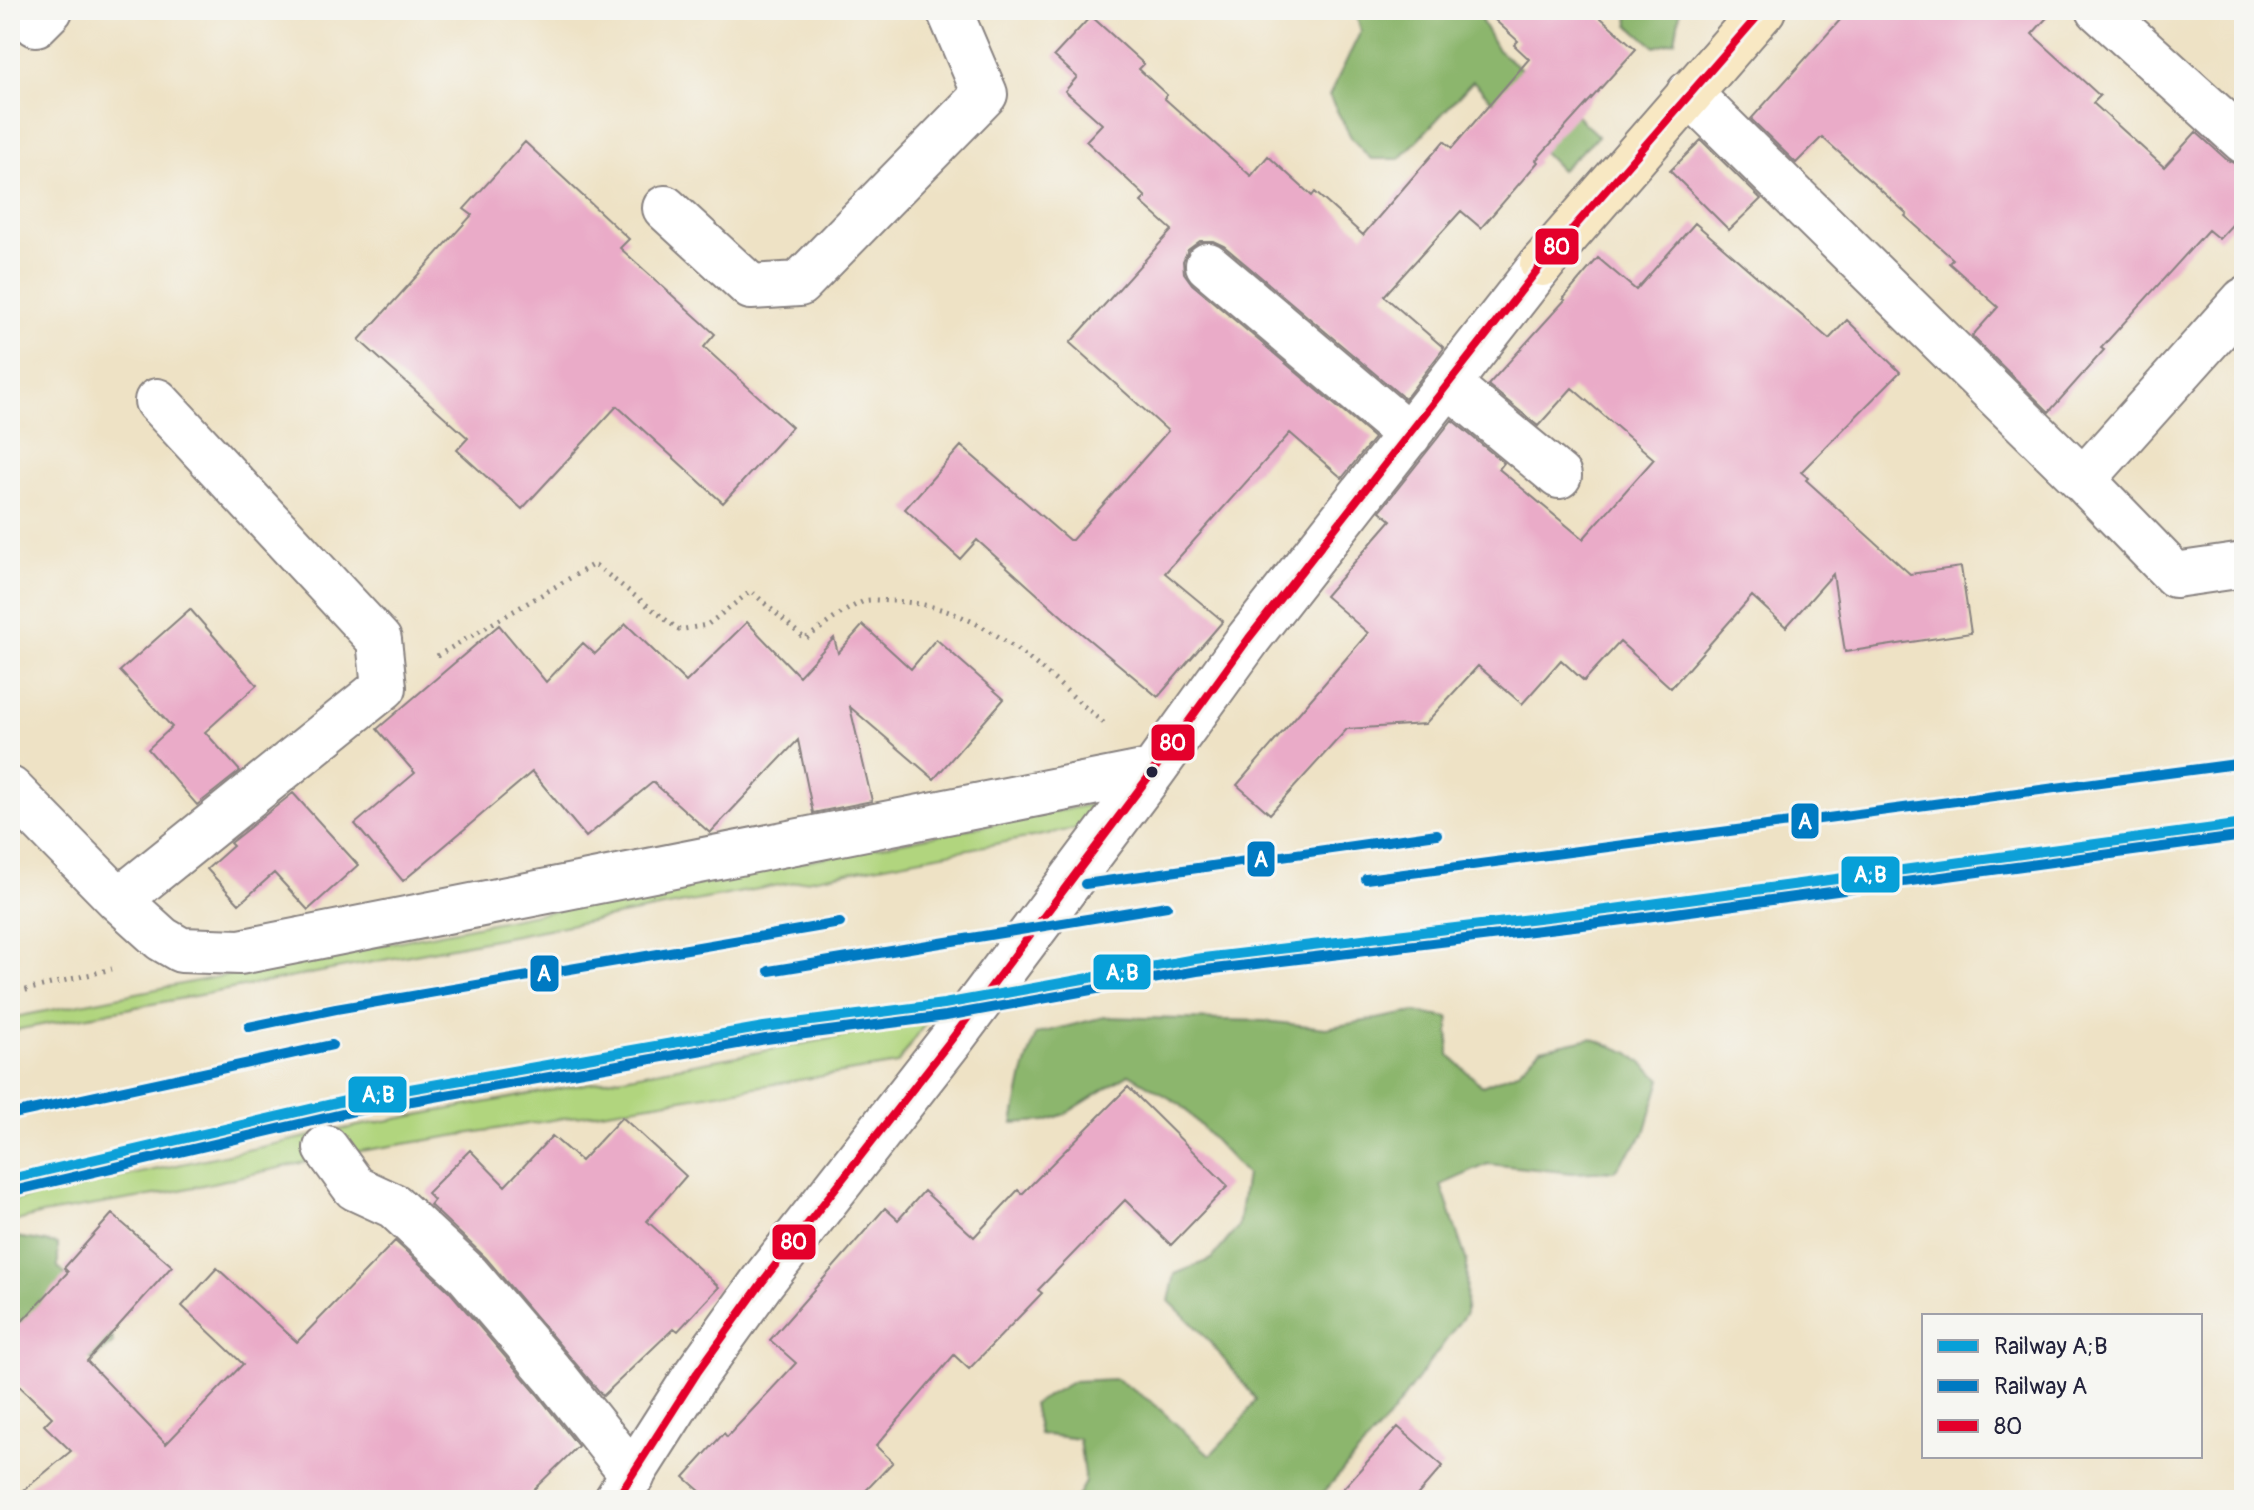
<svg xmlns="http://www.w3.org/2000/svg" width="2254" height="1510" font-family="Pangolin,sans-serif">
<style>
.green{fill:#b1d57e;stroke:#6a7c5c;stroke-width:2}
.forest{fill:#8cb66d;stroke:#576c54;stroke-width:2}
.building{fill:#eaabc8}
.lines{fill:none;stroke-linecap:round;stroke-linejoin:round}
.street-casing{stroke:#888280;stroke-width:48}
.secondary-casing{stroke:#888280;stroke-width:48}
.path{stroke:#888280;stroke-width:5;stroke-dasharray:2 6;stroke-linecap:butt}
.street{stroke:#fff;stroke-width:44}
.secondary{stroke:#f8e8c3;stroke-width:44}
.bus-1-casing{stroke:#f6f6f2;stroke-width:14}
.bus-1{stroke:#e4002b;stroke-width:8}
.rail-1-casing{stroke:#f6f6f2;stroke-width:16}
.rail-2-casing{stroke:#f6f6f2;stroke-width:16}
.rail-1{stroke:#07a0d8;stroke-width:10}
.rail-2{stroke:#007ac2;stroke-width:10}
.bus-dot{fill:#22223b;stroke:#f6f6f2;stroke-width:3}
.line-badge{stroke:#f6f6f2;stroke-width:3}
.badge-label{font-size:22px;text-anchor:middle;font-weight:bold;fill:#fff}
</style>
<rect width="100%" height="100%" fill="#f6f6f2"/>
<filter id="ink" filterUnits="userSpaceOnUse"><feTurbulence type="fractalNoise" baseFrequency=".0125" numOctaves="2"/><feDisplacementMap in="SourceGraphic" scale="16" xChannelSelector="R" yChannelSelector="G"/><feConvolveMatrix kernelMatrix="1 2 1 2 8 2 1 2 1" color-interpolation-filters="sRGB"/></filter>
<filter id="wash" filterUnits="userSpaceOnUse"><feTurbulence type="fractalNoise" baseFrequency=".006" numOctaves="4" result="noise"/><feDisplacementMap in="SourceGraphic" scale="32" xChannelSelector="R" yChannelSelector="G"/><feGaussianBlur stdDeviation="1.8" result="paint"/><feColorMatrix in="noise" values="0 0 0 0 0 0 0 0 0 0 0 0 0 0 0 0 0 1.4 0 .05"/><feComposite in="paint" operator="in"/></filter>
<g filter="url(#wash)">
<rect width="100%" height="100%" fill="#eee2c5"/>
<path class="green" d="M1109,801L1095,825L10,1031V1018Z
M927,1021L897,1064L342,1154L167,1193L42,1214L10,1223V1201L358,1126Z"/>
<path class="forest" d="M1355,10H1489L1481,20L1498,50L1562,102L1598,136L1561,170L1473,81L1400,159H1371L1352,139L1329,96L1361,31Z
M1625,10H1678L1680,13L1675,41L1655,47L1629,25L1628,13Z
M1415,1012L1449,1018V1055L1482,1086L1517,1072L1541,1049L1591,1038L1630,1053L1661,1079L1645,1133L1614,1171L1573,1173L1488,1164L1441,1185L1467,1262L1466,1313L1388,1419L1317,1500H1075L1085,1482L1079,1439L1039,1434L1033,1404L1074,1381L1116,1379L1153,1403L1210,1455L1238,1426L1256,1399L1205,1336L1169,1301L1175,1274L1212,1259L1238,1227L1246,1174L1181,1105L1129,1074L1065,1114L1046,1121L1013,1123L1023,1074L1036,1034L1104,1017L1265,1021L1326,1028Z
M16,1237L58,1244V1267L109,1319L113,1343L92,1360L67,1342L35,1330L10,1315V1242Z"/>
<g id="blocks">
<path class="building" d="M1484,10H1592L1636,49L1536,160L1538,162L1481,228L1461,211L1384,296L1444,348L1405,399L1224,246L1213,241H1200L1188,250L1183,261L1184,273L1192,284L1374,438L1342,478L1290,433L1165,573L1223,621L1158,697L1075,628L977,540L960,559L905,509L961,446L1069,540H1072L1168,431L1070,343L1172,230L1141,202L1146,197L1086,141L1102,124L1065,91L1077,77L1054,56L1091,16L1144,64L1139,69L1167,95L1164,98L1251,176L1268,156L1312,196L1315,192L1363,235L1444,141L1452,148L1529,59L1514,45L1518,41Z
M1849,10H2054L2032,34L2100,96L2093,103L2164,167L2196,132L2227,160L2238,165H2244V212L2219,239L2208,230L2101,348L2104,350L2049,412L1972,336L1998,307L1949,263L1953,259L1905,216L1907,214L1822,137L1796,163L1751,119Z
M1701,140L1761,199L1729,230L1670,171Z
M525,142L629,239L620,248L715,334L704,347L792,427L723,503L617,406L522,509L457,450L468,438L359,340L472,215L464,209Z
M1695,223L1829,339L1847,320L1900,372L1801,472L1808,478L1806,480L1910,574L1961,567L1971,633L1845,652L1833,574L1786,627L1752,596L1671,688L1620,642L1584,681L1561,660L1522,704L1478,666L1425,724L1347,729L1270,814L1237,785L1368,633L1325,596L1391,520L1380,511L1452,420L1504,463L1499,469L1583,539L1654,459L1572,388L1538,426L1488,385L1565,300L1563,299L1598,258L1636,290Z
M190,609L257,685L205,732L240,771L197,805L148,749L172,727L120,671Z
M747,622L799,676L834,638L838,653L863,625L911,669L936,639L1004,699L934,779L850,707L872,801L813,813L798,740L710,833L653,782L586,837L532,772L403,881L355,824L415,773L377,729L499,625L546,682L583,643L595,654L626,624L686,682Z
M293,793L358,865L308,910L274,873L239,904L207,869L233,846L230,843Z
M1128,1087L1228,1186L1171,1245L1125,1200L1038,1290L1042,1293L969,1369L954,1355L876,1446L893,1462L857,1500H710L684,1477L724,1433L727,1437L796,1363L770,1340L885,1208L898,1220L924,1191L974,1237L1018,1190L1022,1194Z
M622,1117L686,1176L647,1221L719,1287L678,1331L674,1328L603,1396L486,1258L430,1205L434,1200L427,1193L470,1150L505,1186L552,1136L581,1161Z
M112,1214L172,1266L87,1361L166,1444L243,1364L182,1306L217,1268L297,1342L395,1241L449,1291L537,1394L578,1446L523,1500H12L71,1451L44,1425L52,1417L10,1377V1334L68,1272L64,1268Z
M1398,1427L1443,1466L1413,1500H1333Z"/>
</g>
</g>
<g filter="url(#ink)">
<use href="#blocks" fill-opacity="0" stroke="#888280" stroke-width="2"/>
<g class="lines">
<defs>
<path id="street" d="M22,10L36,24L50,10
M2099,10L2244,141
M1689,93L2083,480L2175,575L2244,565
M665,208L751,287L799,284L985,94L949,10
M1208,265L1409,435
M1448,384L1559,476
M2083,480L2244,300
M10,789L119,900L162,939L181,950L240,952L1153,771
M119,900L384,687L379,640L157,401
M326,1148L355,1188L394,1206L467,1274L556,1378L633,1475
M616,1500L697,1373L763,1281L951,1040L1153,771L1249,638L1542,264"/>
<path id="secondary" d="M1542,264L1763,10"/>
</defs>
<use href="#street" class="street-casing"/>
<use href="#secondary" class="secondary-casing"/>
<path class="path" d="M437,656L594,564L679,630L707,625L751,591L805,639C823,627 842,611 862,602C870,598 883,601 892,601C985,605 1039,669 1106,725
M10,994L112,969"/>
<use href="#street" class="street"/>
<use href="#secondary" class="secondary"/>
<defs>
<path id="bus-1" d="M616,1500L697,1373L763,1281L951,1040L1153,771L1249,638L1542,264L1763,10"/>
</defs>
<use href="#bus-1" class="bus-1-casing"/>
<use href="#bus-1" class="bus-1"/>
<defs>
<path id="rail-1" d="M10,1179L353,1099L764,1027L944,1004L1195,959L1614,909L2244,824"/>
<path id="rail-2" d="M1366,879L2244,763
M1085,884L1437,834
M769,971L1167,906
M249,1027L336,1009L840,923
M13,1114L332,1045
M13,1191L355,1111L766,1039L946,1016L1197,971L1616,921L2244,836"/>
</defs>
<use href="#rail-1" class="rail-1-casing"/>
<use href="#rail-2" class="rail-2-casing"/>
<use href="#rail-1" class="rail-1"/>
<use href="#rail-2" class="rail-2"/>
</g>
</g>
<circle class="bus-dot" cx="1152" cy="772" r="7"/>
<g class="line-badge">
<rect x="1534" y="227" width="46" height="39" rx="8" fill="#e4002b"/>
<rect x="1150" y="723" width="46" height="39" rx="8" fill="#e4002b"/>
<rect x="1790" y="802" width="30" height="38" rx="8" fill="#007ac2"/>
<rect x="1246" y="840" width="30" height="38" rx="8" fill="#007ac2"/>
<rect x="1840" y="855" width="61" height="39" rx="8" fill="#07a0d8"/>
<rect x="1092" y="953" width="60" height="38" rx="8" fill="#07a0d8"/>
<rect x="529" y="954" width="31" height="39" rx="8" fill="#007ac2"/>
<rect x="347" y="1075" width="61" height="39" rx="8" fill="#07a0d8"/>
<rect x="771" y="1223" width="46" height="38" rx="8" fill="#e4002b"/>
</g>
<g class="badge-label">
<text x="1557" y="254">80</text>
<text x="1173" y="750">80</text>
<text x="1805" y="829">A</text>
<text x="1261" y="867">A</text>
<text x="1870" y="882">A;B</text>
<text x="1122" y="980">A;B</text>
<text x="544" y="981">A</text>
<text x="378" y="1102">A;B</text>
<text x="794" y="1249">80</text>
</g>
<rect width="2254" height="1510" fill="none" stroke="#f6f6f2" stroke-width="40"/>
<rect x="1922" y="1314" width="280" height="144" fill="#f6f6f2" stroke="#a1a1a9" stroke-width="2"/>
<rect x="1938" y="1340" width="40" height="12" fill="#07a0d8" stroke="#a1a1a9" stroke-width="2"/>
<text x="1994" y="1354" font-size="24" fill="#22223b">Railway A;B</text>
<rect x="1938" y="1380" width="40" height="12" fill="#007ac2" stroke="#a1a1a9" stroke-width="2"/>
<text x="1994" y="1394" font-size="24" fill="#22223b">Railway A</text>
<rect x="1938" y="1420" width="40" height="12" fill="#e4002b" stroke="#a1a1a9" stroke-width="2"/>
<text x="1994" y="1434" font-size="24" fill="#22223b">80</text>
</svg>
